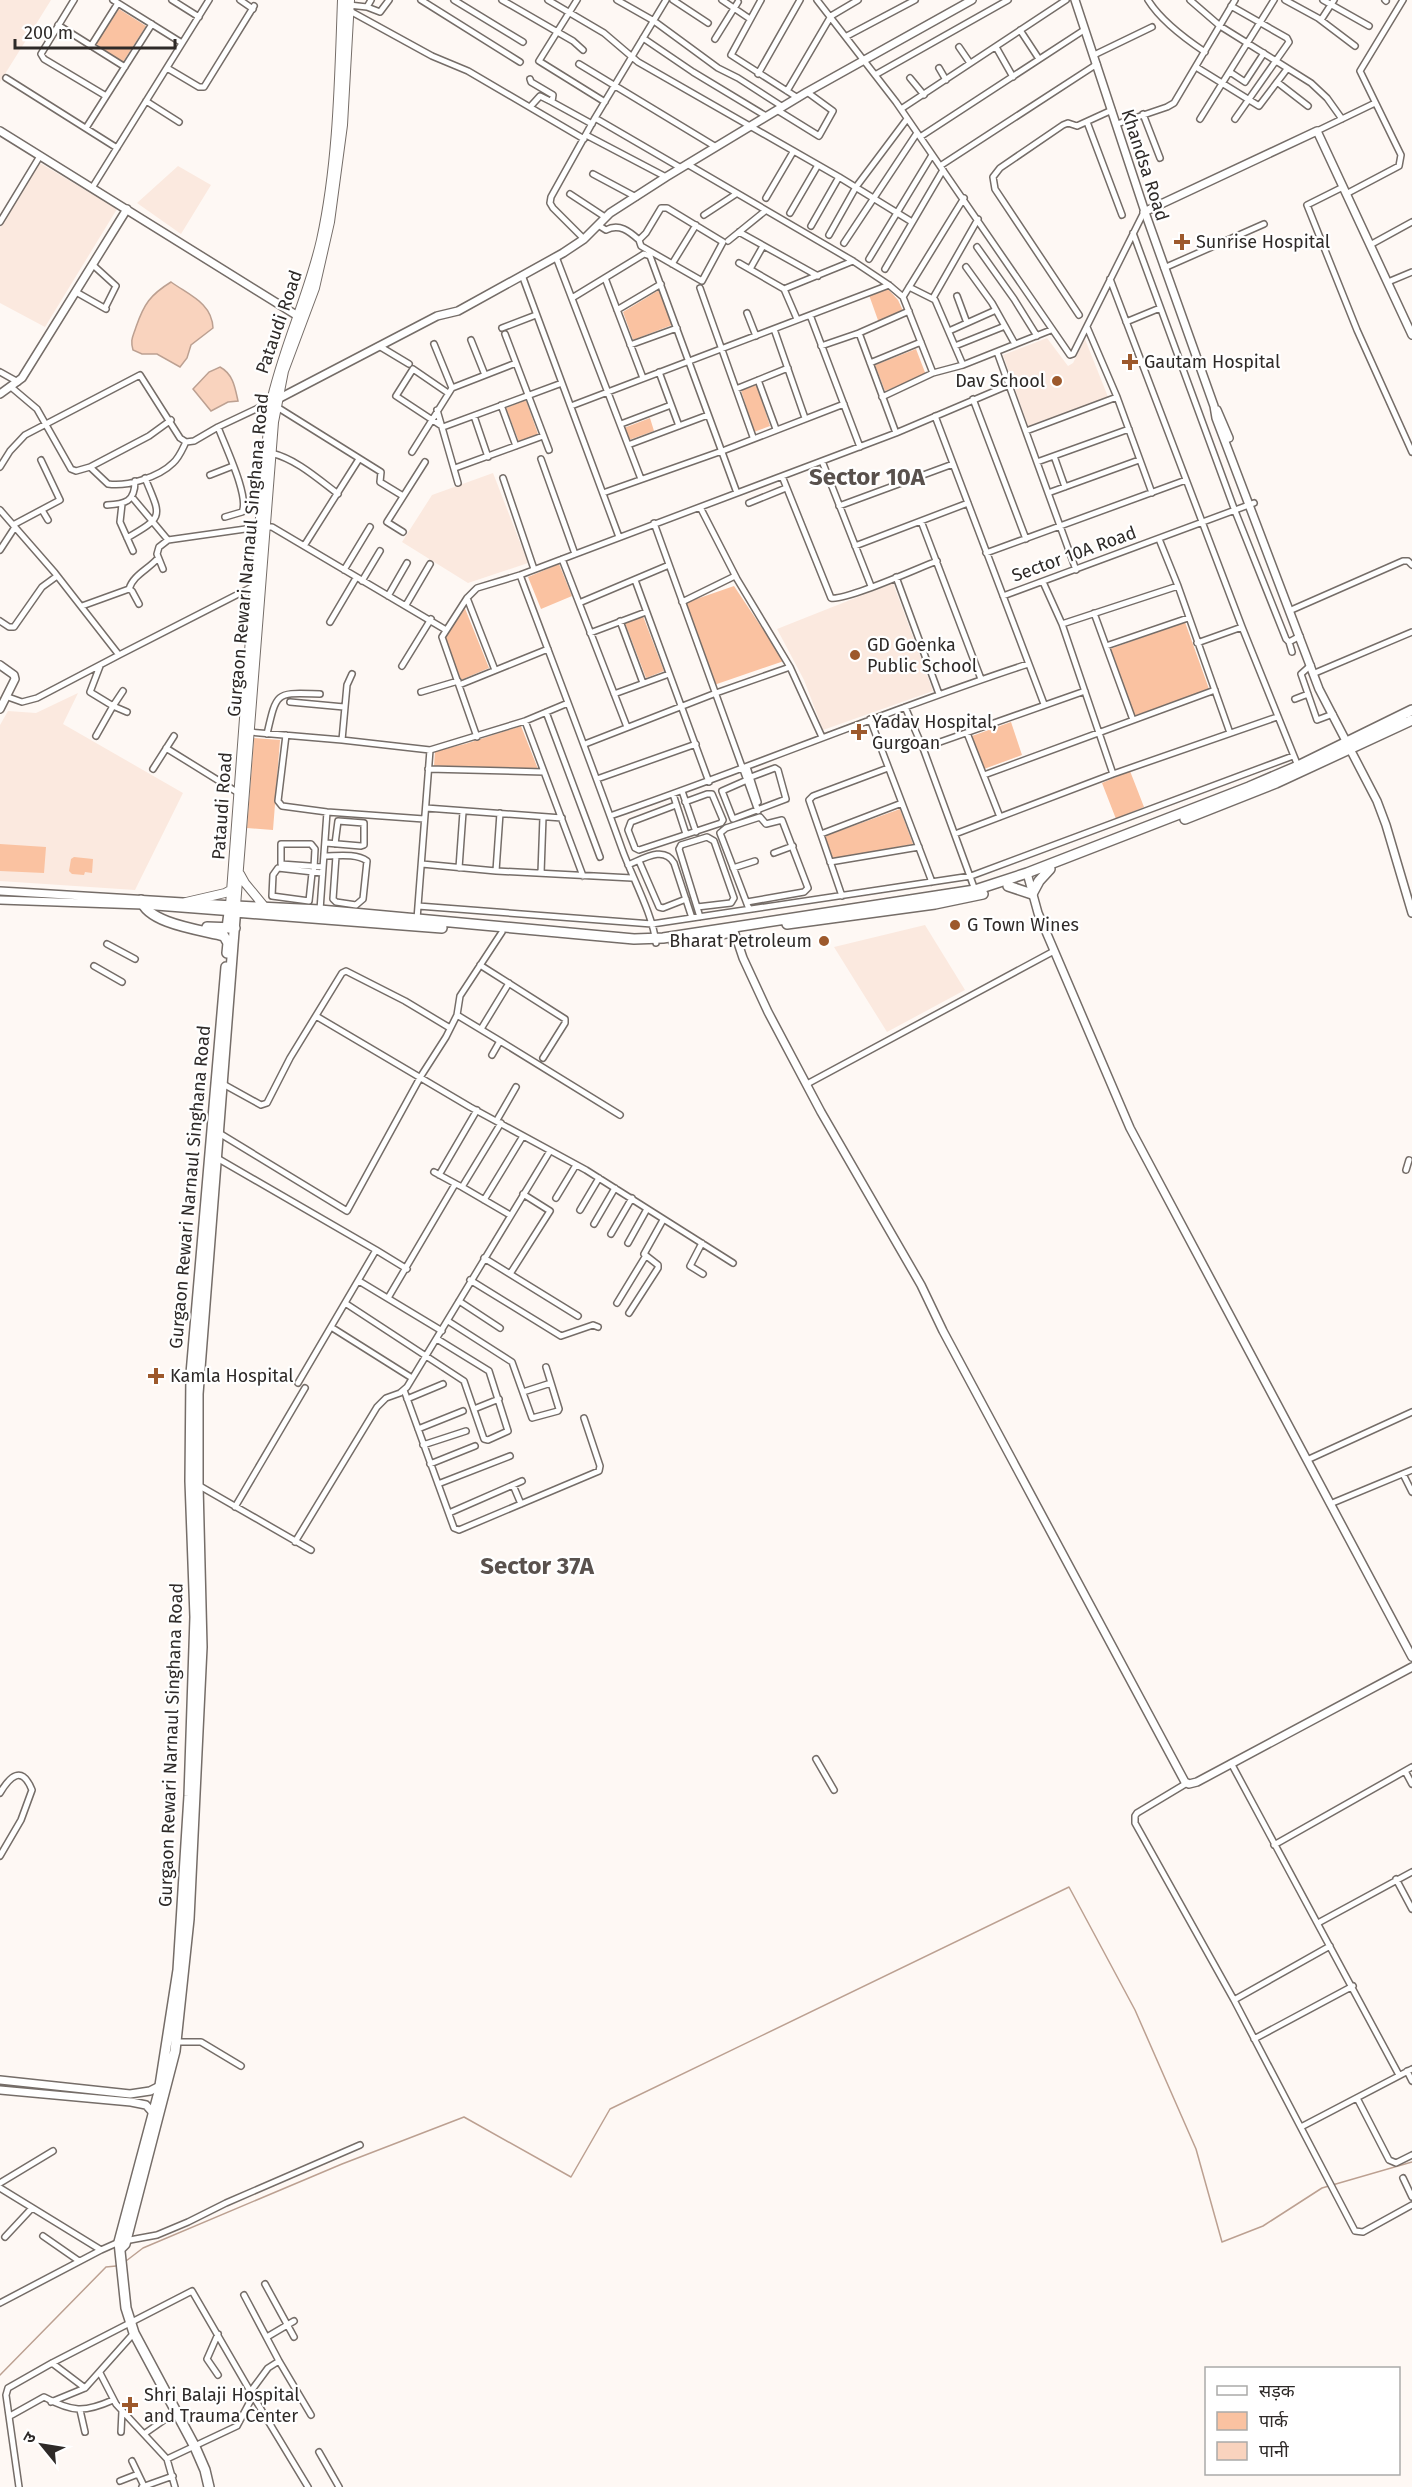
<svg xmlns="http://www.w3.org/2000/svg" width="1412" height="2487" font-family="'Fira Sans','Noto Sans Devanagari',sans-serif">
<style>
.built{fill:#fbe9df}
.green{fill:#fac2a1}
.water{fill:#f9d3be;stroke:#bca091;stroke-width:1.5}
.lines{fill:none;stroke-linecap:round;stroke-linejoin:round}
.stream{stroke:#bca091;stroke-width:1.5}
.street-casing{stroke:#756d68;stroke-width:8}
.secondary-casing{stroke:#756d68;stroke-width:10}
.primary-casing{stroke:#756d68;stroke-width:10}
.highway-casing{stroke:#756d68;stroke-width:12}
.street{stroke:#fff;stroke-width:5}
.secondary{stroke:#fff;stroke-width:7}
.primary{stroke:#fff;stroke-width:8}
.highway{stroke:#fff;stroke-width:9}
.poi-dot{fill:#9d592c;stroke:#fff;stroke-width:2}
.labels{text-anchor:middle;dominant-baseline:central;stroke-width:4.5;stroke-linejoin:round;paint-order:stroke}
.street-label{font-size:18px;fill:#2e2a28;stroke:#fff}
.poi-label{font-size:18px;fill:#2e2a28;stroke:#fff;text-anchor:start}
.district-label{font-size:24px;font-weight:bold;fill:#59514d;stroke:#fff}
</style>
<rect width="100%" height="100%" fill="#fef8f4"/>
<path class="built" d="M0,0H51L0,82Z
M40,163L117,209L45,327L0,303V228Z
M178,166L211,185L181,234L137,203Z
M1047,338L1068,366L1073,363L1085,339L1108,397L1028,426L1003,355Z
M493,473L528,563L468,583L402,542L432,495Z
M893,583L933,691L823,730L804,680L777,629Z
M78,693L63,724L183,793L135,890L0,881V725L8,711L36,713Z
M925,925L965,990L887,1032L834,947Z"/>
<path class="green" d="M119,9L146,26L123,62L96,44Z
M887,288L898,300L904,313L879,323L869,295Z
M659,290L672,325L633,340L623,312Z
M916,349L926,375L885,391L875,365Z
M757,385L770,426L754,432L741,390Z
M526,400L538,434L519,442L506,408Z
M650,418L654,431L629,440L624,428Z
M559,564L572,596L541,609L528,577Z
M734,586L784,661L714,685L685,603Z
M464,606L489,668L461,680L445,638Z
M643,616L664,671L646,678L625,623Z
M1185,622L1209,689L1134,716L1110,649Z
M1011,722L1022,755L984,769L972,736Z
M521,726L538,769L434,766L435,751L465,744Z
M254,738L280,740L273,830L247,828Z
M1130,771L1144,807L1116,819L1102,783Z
M900,809L913,844L833,859L825,836Z
M0,844L46,847L44,873L0,871Z
M74,857L93,859L92,873L85,872L84,875L72,874L69,871L71,859Z"/>
<path class="water" d="M171,282C189,295 212,303 213,328L191,345L187,358L180,367L157,354H142L133,350C130,339 133,337 136,327C144,304 150,295 171,282Z
M220,367C233,374 235,387 238,401L228,402L211,411L193,389L209,372Z"/>
<g class="lines">
<path class="stream" d="M126,2261L143,2248L342,2164L464,2117L571,2177L610,2109L1069,1887L1135,2010L1196,2149L1222,2242L1263,2226L1322,2188L1412,2162
M0,2375L106,2267L116,2266"/>
<defs>
<path id="street" d="M74,0L41,54L44,59L106,96
M113,0L182,43
M172,0L199,17
M240,0L253,9
M421,0L520,62
M454,0L523,42
M502,0L573,41L583,50
M548,0L604,33L638,62L839,177L912,222
M577,0L539,61L605,102
M617,0L654,21L718,68L738,78L783,107
M673,0L708,23
M722,0L750,19
M761,0L731,55L798,98
M817,0L896,102L1070,355L1073,354L1144,212
M1148,0C1161,21 1184,38 1205,52
M1190,0L1220,26L1311,83L1327,98L1342,119
M1285,0L1318,18L1355,46
M1323,0L1369,26
M1385,0L1386,1
M349,5L367,7L371,0
M1231,6L1287,38L1289,42L1235,119
M367,7L380,12L389,0
M350,11L432,56L468,71L584,139
M1321,20L1334,0
M58,25L125,67
M1020,30L1039,59
M847,36L915,0
M643,38L693,72L766,116
M715,39L738,2
M91,46L118,3
M959,47L970,63
M996,47L1013,77
M1094,55L1152,27
M579,64L716,147
M1196,67L1259,106L1287,69
M167,68L199,87H204L254,6
M939,68L946,80
M1230,72L1245,82L1264,53
M758,74L800,0
M875,75L1008,0
M6,78L117,148
M910,78L924,95
M530,79L531,82L553,95L552,102L592,124
M1277,82L1308,106
M787,91L831,16L858,0
M146,101L179,122
M530,107L540,96L552,102
M901,109L1066,0
M777,110L819,136L833,111L807,92
M1143,114L1160,158
M595,118L681,168
M1200,119L1274,0
M1087,122L1122,215
M1117,124L1167,107L1174,103L1235,0
M86,128L152,24
M1317,131L1375,103
M586,135L666,177
M920,137L1084,30
M687,164L853,261L889,285L903,297L933,373
M940,166L1097,64
M593,174L636,197
M1343,187L1307,205L1357,330L1412,452
M92,188L209,0
M570,194L605,217
M1346,194L1399,166L1401,155L1360,71L1403,0
M766,198L793,152
M790,213L818,165
M704,215L736,194
M0,222L40,156
M598,225L606,230C619,223 629,231 639,240L646,233L661,208H667L723,242L702,281L641,246L639,240
M811,226L839,177
M739,232L818,276
M1133,233L1235,511L1286,639L1289,642L1300,636
M829,235L856,187L907,119
M584,239L553,208L550,203L551,197L595,118L666,0
M728,241L765,211
M844,243L917,133
M1370,245L1412,222
M977,247L1014,299L1037,336
M556,257L641,479
M869,259L932,155
M739,263L784,289L797,319
M672,264L696,225
M93,265L116,286L105,308
M966,267L992,303L1015,344
M1164,268L1264,224
M750,269L763,246
M885,269L943,170
M522,275L619,537
M605,278L643,378
M1110,279L1242,627L1298,766
M1388,282L1412,272
M909,287L935,300L963,365
M700,288L753,437
M784,289L853,261
M76,292L106,309
M957,296L967,323
M903,297L964,198
M572,298L644,254L650,256L737,493
M933,298L978,219
M617,310L661,284
M747,313L756,336
M810,315L860,447
M1079,315L995,189L993,177L1000,168L1063,125L1068,123L1077,126L1112,110
M1126,322L1160,308
M1087,327L1117,397L1152,493
M502,328L536,315
M774,329L805,418
M949,331L996,310
M859,333L896,433
M505,334L549,450
M471,340L485,375
M434,344L452,388
M630,345L677,328
M379,346L409,364
M821,346L859,333L909,311
M955,346L1005,326
M997,352L1076,570
M870,363L921,342
M0,372L18,382
M659,372L679,426
M758,380L776,429
M11,387L37,409L71,469L76,471L90,467L108,484C127,487 159,477 173,463C179,458 182,450 186,442
M736,389L788,368
M448,393L413,369L396,396L443,427L562,383
M882,397L933,373L963,365L1051,330
M973,399L1026,539
M501,405L516,446
M571,406L889,285
M277,407L381,472L380,482L403,496
M437,410L458,483
M474,416L488,457
M935,416L1044,704
M621,424L671,405
M218,427C224,444 250,497 242,512L225,517
M1026,431L1117,397
M186,442L194,441L218,427L271,402
M628,445L708,415
M725,450L844,404
M412,452L452,388L516,363
M271,453C296,459 317,478 338,494
M1054,456L1065,487
M541,459L575,554
M822,461L871,586
M1037,462L1129,429
M0,467L10,451L25,435L140,375L180,438L186,442
M90,467L149,436L171,420
M455,468L543,436
M210,475L233,466
M782,476L831,598C846,601 918,568 937,561
M503,478L534,569
M603,493L722,451
M1048,493L1139,460
M132,497L168,540
M749,503L786,488
M122,504L120,522L133,551
M107,505C125,504 135,502 135,481
M839,506L953,464
M700,507L737,579L790,667L822,737
M0,510L55,573L119,655L256,585
M42,510L48,520
M921,521L981,679
M654,523L758,811
M13,525L60,500L41,460
M403,532L387,522L425,462
M127,538C165,516 161,517 145,478
M1159,539L1178,586L1230,733
M304,546L359,459
M855,546L968,503
M0,550L15,527
M986,553L1186,480
M562,559L627,727
M163,569L157,554L159,547L168,540L259,527H272L446,630
M344,570L370,527
M520,575C554,666 589,757 622,849C632,877 653,915 656,943
M896,577L939,694
M635,580L709,782
M362,581L380,551
M1043,582L1062,624L1113,774
M129,589C133,575 149,569 158,558
M388,596L407,563
M1003,596L1254,503
M467,598L442,637L477,737
M682,602L735,576
M579,603L669,565
M406,605L430,564
M82,606L129,589L132,591L139,604
M1289,611L1403,561H1408L1412,565
M1094,613L1133,720
M0,621L9,627H14L42,587L57,576
M620,621L643,683
M330,622L356,578
M1062,624L1178,586
M590,633L646,612
M1289,642L1292,652
M1197,643L1242,627
M1106,646L1188,618
M1311,665L1301,674L1317,720L1333,714
M402,666L431,619
M495,670L467,598L477,588L520,575L896,433L1009,385
M1315,673L1412,632
M459,685L548,649
M123,691L113,706L127,712
M421,692L458,681
M614,694L669,674
M8,697L22,702L37,698L119,655
M1295,699L1308,694
M290,702L344,707
M905,707L923,748L975,890
M546,712L600,857
M870,719L932,882
M525,721L583,876
M249,732L342,740L430,750L525,721L568,703
M967,733L1000,817
M267,734C277,690 276,693 320,694
M286,735L278,801L282,806L327,812L424,819
M96,736L113,706L90,692L100,666
M342,740L347,685L352,674
M585,744L716,693L790,667
M166,748L237,792
M923,748L1085,691
M747,767L758,802
M153,769L174,736
M428,769L544,772
M984,775L1215,690
M597,779L696,744
M747,780L722,791L733,819L786,799L778,770L775,768L751,777
M682,791L696,832
M673,794L686,834
M676,805L631,822L628,830L635,848L639,850L721,823L723,820L712,794H707L685,802
M426,808L562,818
M610,816C750,768 887,710 1028,664
M821,834L902,803
M955,834L1113,774L1277,717
M326,843L361,846L364,845V823L338,821L335,844
M774,853L793,846
M324,856C337,856 356,853 367,861L363,899L356,905L336,902L333,899L336,856
M639,861L659,907L663,908L686,899
M830,862L919,847
M422,864L496,871L632,878
M628,865C643,859 664,845 674,863L692,918
M314,868L315,849L311,844H281V864L323,867
M459,868L463,812
M733,868L755,861
M496,871L500,813
M312,873L309,901L272,896L273,875L278,868L322,873
M541,873L543,817
M842,896L809,800L813,796L888,768
M747,902L804,892L808,888L782,820L766,824L760,817L726,828L720,833L749,909
M418,906L652,924L971,876L1293,756
M697,907L731,903L734,898L714,841L707,837L681,845L679,849L700,917
M320,910L327,812
M417,919L430,750
M107,944L135,959
M480,965L565,1019V1023L543,1058
M94,966L122,982
M457,1015L500,1041
M316,1016L470,1107L586,1170L733,1263
M481,1029L509,983
M492,1055L500,1041L620,1115
M223,1084L261,1105L267,1103L290,1058L342,973L346,971L405,1001L450,1028
M807,1084L1054,951
M497,1120L516,1087
M501,1123L462,1187L510,1215
M219,1133L347,1211L421,1076L446,1037L457,1015L460,996L502,932
M217,1158L376,1250L298,1383
M1406,1170L1409,1160
M434,1172L456,1184
M439,1175L477,1110
M556,1198L576,1165
M484,1200L523,1136
M580,1210L599,1178
M594,1224L615,1188
M611,1234L632,1198
M628,1243L647,1209
M702,1243L690,1266L703,1274
M376,1250L407,1269
M484,1258L578,1316
M510,1274L550,1211L523,1194
M470,1280L561,1336L593,1325L598,1327
M359,1281L442,1331
M388,1298L454,1186L456,1184L462,1187
M459,1301L500,1328
M345,1303L464,1381L484,1439L488,1440L508,1431L489,1371L437,1339
M617,1303L645,1257
M629,1313L658,1268V1265L644,1254L663,1220
M448,1321L512,1362L532,1418L558,1411L559,1409L551,1383
M331,1327L412,1378
M404,1390L454,1528L459,1530L599,1471L600,1466L584,1418
M523,1392L551,1383L546,1367
M407,1399L443,1384
M474,1409L499,1399
M418,1429L463,1411
M423,1445L466,1431
M1307,1460L1412,1412
M430,1464L475,1446
M1403,1474L1412,1492
M438,1484L510,1456
M198,1485L311,1550
M513,1485L521,1504
M1330,1504L1412,1470
M235,1507L305,1388
M449,1513L522,1481
M295,1542L377,1407L386,1398L400,1393L407,1387L550,1151
M816,1759L834,1790
M1231,1763L1399,2075
M1405,1771L1412,1784
M1187,1783L1137,1813L1135,1816V1823L1234,2000L1355,2231L1363,2232L1412,2205
M0,1793C10,1776 22,1765 32,1790L21,1820L0,1856
M1274,1845L1412,1767
M1396,1879L1412,1909
M1318,1923L1412,1872
M1234,2000L1330,1946
M1254,2039L1353,1986
M177,2042H201L241,2066
M1407,2071L1412,2081
M1357,2098L1389,2160L1396,2163L1412,2155
M1301,2127L1412,2069
M1403,2178L1412,2197
M0,2183L53,2151
M0,2188L101,2250
M43,2236L79,2261
M5,2237L32,2208
M265,2284L294,2337
M244,2295L279,2361L311,2415
M0,2303L101,2250L119,2242L157,2235L188,2222L226,2203L360,2145
M218,2334L207,2359L218,2375
M267,2337L294,2321
M52,2363L85,2388
M100,2373L116,2404L167,2459L175,2487
M251,2391L268,2368L279,2361
M253,2396L308,2487
M51,2402L85,2388L134,2333
M80,2410L85,2432
M10,2416L44,2397C72,2412 84,2413 113,2400
M121,2432L122,2411
M144,2434L164,2420
M319,2452L339,2487
M132,2461L144,2486
M120,2481L138,2474
M19,2487L6,2395L8,2388L52,2363L192,2291L253,2396L237,2426L167,2459
M142,2487L173,2476"/>
<path id="secondary" d="M1075,0L1147,218L1214,406L1216,418L1319,689L1346,741
M0,131L301,318
M1144,212L1317,131L1412,335
M0,394L22,378L127,209
M276,400L437,316L458,311L563,253L584,239L610,213L666,177L807,92L972,0
M1217,410L1229,438
M0,665L14,675L15,679L0,709
M1350,749L1377,801L1386,825L1412,913
M1027,873L1038,913L1130,1128L1412,1657
M0,891L233,905
M0,900L143,905L234,912
M734,931L743,958L768,1012L821,1112L921,1285L943,1331L1185,1782L1189,1784L1197,1782L1412,1667
M0,2080L130,2094L150,2091L160,2086
M0,2090L131,2102L146,2105L154,2114"/>
<path id="primary" d="M240,874L245,883L264,906
M186,902L225,893L232,889
M230,905L254,585L270,406C282,349 308,297 321,240C338,162 339,80 342,0
M236,906L274,422L284,371L315,288L330,222L343,125L350,0"/>
<path id="highway" d="M1185,819L1276,783L1412,720
M1008,886L1032,894L1039,881L1050,869
M141,900C148,924 202,930 224,936L228,943L227,953
M235,912L442,928
M787,924L935,904L983,894
M207,927L235,928
M227,928L230,905
M674,942L732,932
M121,2248L125,2244L175,2051L189,1919L202,1647L198,1485V1394L236,906L320,910L634,939L663,938L975,890L1027,873L1249,787L1298,766L1412,710
M209,2487L205,2470L195,2447L134,2333L126,2308L119,2242L159,2092L178,1970L189,1796L195,1617L190,1481L191,1374L226,967"/>
</defs>
<use href="#street" class="street-casing"/>
<use href="#secondary" class="secondary-casing"/>
<use href="#primary" class="primary-casing"/>
<use href="#highway" class="highway-casing"/>
<use href="#street" class="street"/>
<use href="#secondary" class="secondary"/>
<use href="#primary" class="primary"/>
<use href="#highway" class="highway"/>
</g>
<g class="poi-dot">
<path d="M1179 233h6v6h6v6h-6v6h-6v-6h-6v-6h6z"/>
<path d="M1127 353h6v6h6v6h-6v6h-6v-6h-6v-6h6z"/>
<circle cx="1057" cy="381" r="6"/>
<circle cx="855" cy="655" r="6"/>
<path d="M856 723h6v6h6v6h-6v6h-6v-6h-6v-6h6z"/>
<circle cx="955" cy="925" r="6"/>
<circle cx="824" cy="941" r="6"/>
<path d="M153 1367h6v6h6v6h-6v6h-6v-6h-6v-6h6z"/>
<path d="M127 2396h6v6h6v6h-6v6h-6v-6h-6v-6h6z"/>
</g>
<g class="labels">
<g class="street-label">
<text transform="translate(1145 165) rotate(72)">Khandsa Road</text>
<text transform="translate(279 322) rotate(-71)">Pataudi Road</text>
<text transform="translate(1074 554) rotate(-20)">Sector 10A Road</text>
<text transform="translate(248 555) rotate(-85)">Gurgaon Rewari Narnaul Singhana Road</text>
<text transform="translate(222 806) rotate(-86)">Pataudi Road</text>
<text transform="translate(190 1187) rotate(-85)">Gurgaon Rewari Narnaul Singhana Road</text>
<text transform="translate(171 1745) rotate(-88)">Gurgaon Rewari Narnaul Singhana Road</text>
</g>
<g class="poi-label">
<text x="1196" y="242">Sunrise Hospital</text>
<text x="1144" y="362">Gautam Hospital</text>
<text x="1045" y="381" text-anchor="end">Dav School</text>
<text x="867" y="645">GD Goenka<tspan x="867" dy="21">Public School</tspan></text>
<text x="872" y="722">Yadav Hospital,<tspan x="872" dy="21">Gurgoan</tspan></text>
<text x="967" y="925">G Town Wines</text>
<text x="812" y="941" text-anchor="end">Bharat Petroleum</text>
<text x="170" y="1376">Kamla Hospital</text>
<text x="144" y="2395">Shri Balaji Hospital<tspan x="144" dy="21">and Trauma Center</tspan></text>
</g>
<g class="district-label">
<text x="867" y="477">Sector 10A</text>
<text x="537" y="1566">Sector 37A</text>
</g>
</g>
<rect x="1205" y="2367" width="195" height="108" fill="#ffffff" stroke="#abaaa9" stroke-width="1.5"/>
<rect x="1217" y="2386" width="30" height="9" fill="#ffffff" stroke="#abaaa9" stroke-width="1.5"/>
<text x="1259" y="2397" font-size="18" fill="#2e2a28">सड़क</text>
<rect x="1217" y="2412" width="30" height="18" fill="#fac2a1" stroke="#abaaa9" stroke-width="1.5"/>
<text x="1259" y="2427" font-size="18" fill="#2e2a28">पार्क</text>
<rect x="1217" y="2442" width="30" height="18" fill="#f9d3be" stroke="#abaaa9" stroke-width="1.5"/>
<text x="1259" y="2457" font-size="18" fill="#2e2a28">पानी</text>
<g transform="translate(42 2445) rotate(300)" stroke="#ffffff" stroke-width="4.5" paint-order="stroke">
<path d="M0-4.5L10 22L0 15L-10 22Z" fill="#2e2a28"/>
<text y="-9" font-size="16" font-weight="bold" text-anchor="middle" fill="#2e2a28">उ</text>
</g>
<path d="M15 39v9h160v-9" fill="none" stroke="#2e2a28" stroke-width="3"/>
<text x="24" y="39" font-size="18" fill="#2e2a28" stroke="#ffffff" stroke-width="4.5" paint-order="stroke">200 m</text>
</svg>
